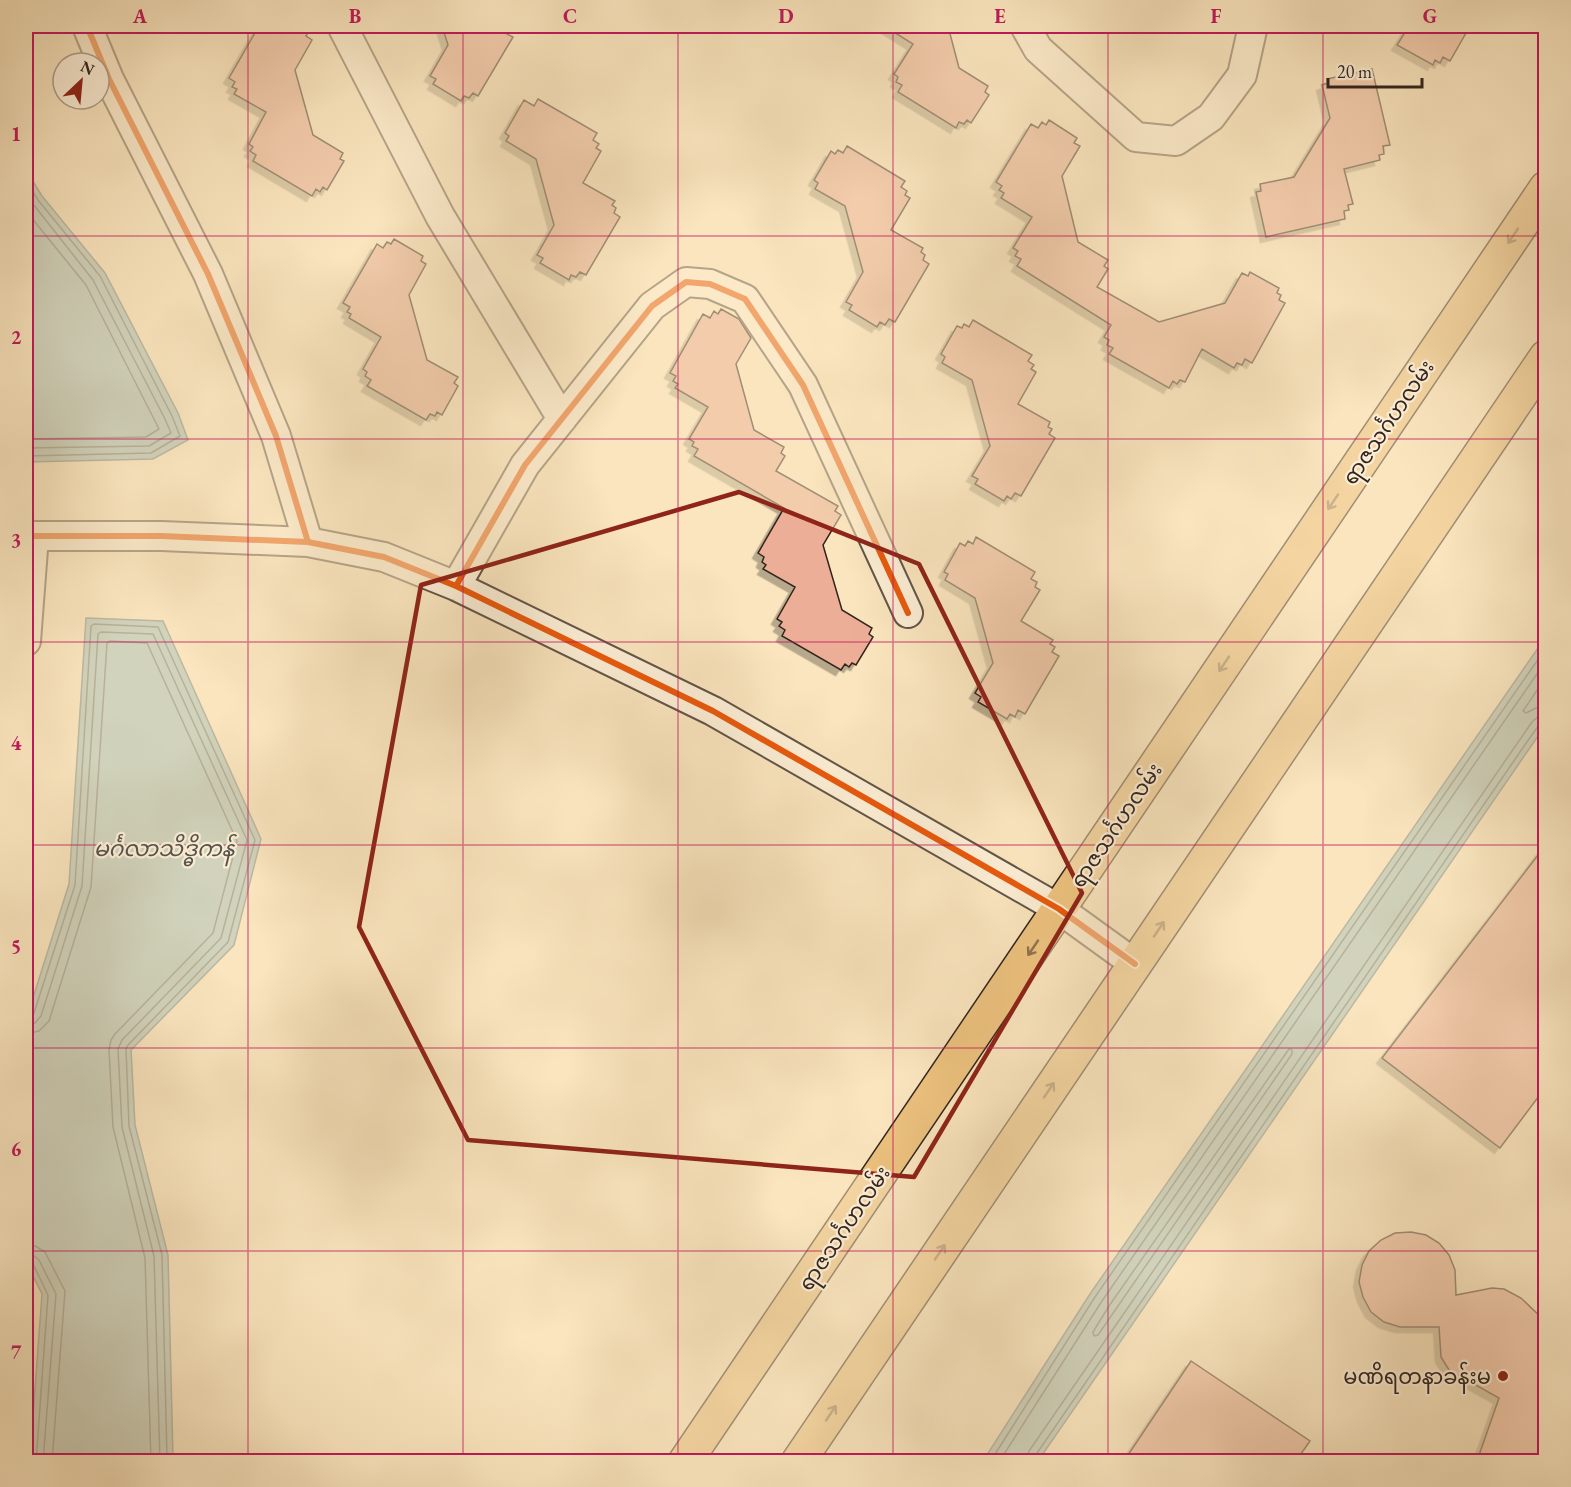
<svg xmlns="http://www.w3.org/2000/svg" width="1571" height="1487" font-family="'EB Garamond','Noto Sans Myanmar',serif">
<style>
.water{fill:#a1bdba;stroke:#75807c;stroke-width:1.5}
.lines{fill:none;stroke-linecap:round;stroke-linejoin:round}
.shore{stroke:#6a716c;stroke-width:1.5}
.building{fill:#ecae97;stroke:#32251f;stroke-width:1.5;filter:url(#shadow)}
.minor-casing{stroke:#645547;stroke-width:32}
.primary-casing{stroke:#32251f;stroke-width:36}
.minor{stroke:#fceed5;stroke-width:28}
.primary{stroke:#edc27f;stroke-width:33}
.cycleway-casing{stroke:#fceed5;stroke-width:10}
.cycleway{stroke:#e8590c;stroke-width:6}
.oneway{stroke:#90744f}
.marked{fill:none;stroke:#8f2418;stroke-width:4.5;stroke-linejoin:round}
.grid{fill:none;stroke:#c2185b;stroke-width:1.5;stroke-opacity:0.55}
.poi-dot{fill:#8f2418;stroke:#fceed5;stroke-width:2}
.labels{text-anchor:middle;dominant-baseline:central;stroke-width:4.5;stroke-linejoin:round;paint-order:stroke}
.street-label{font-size:21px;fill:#32251f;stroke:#fceed5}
.poi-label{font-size:21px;fill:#32251f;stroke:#fceed5;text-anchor:end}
.water-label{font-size:22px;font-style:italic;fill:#53534e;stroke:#fceed5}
.neatline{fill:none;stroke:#c2185b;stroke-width:2}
.grid-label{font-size:20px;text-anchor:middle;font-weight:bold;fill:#c2185b}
</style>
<defs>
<filter id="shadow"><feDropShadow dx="-5.5" dy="5.5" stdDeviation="0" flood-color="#0004"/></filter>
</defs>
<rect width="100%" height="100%" fill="#fae5be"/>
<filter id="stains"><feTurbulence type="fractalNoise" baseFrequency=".00333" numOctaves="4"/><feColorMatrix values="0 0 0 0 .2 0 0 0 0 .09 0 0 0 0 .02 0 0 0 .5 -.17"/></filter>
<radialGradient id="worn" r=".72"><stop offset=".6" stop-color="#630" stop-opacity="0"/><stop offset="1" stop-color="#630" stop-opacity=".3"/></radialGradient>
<path class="water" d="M26,170L42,196L105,273L178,413L188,440L153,459L26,462Z
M86,618L163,621L261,839L234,945L131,1050L135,1125L168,1255L173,1457L181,1461L30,1462V1457L42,1294L26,1262V1020L69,884Z
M1545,638V726L1038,1461H983L1090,1294Z"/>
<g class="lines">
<path class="shore" d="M26,181L38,200L100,276L172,416L180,436L151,453L26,456
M26,195L93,280L165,419L171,433L149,446L26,448
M26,211L86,285L159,429L146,437L26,439
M1546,677L1523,711L1526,713L1536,708L1546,706
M26,1018L31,1017L34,1013L75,885L91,626L94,624L158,627L255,840L228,942L128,1045L126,1049L129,1126L162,1255L167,1457L169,1462
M26,1025L35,1023L41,1016L82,886L98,634L101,632L153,634L247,840L221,938L122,1040L118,1049L122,1127L154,1256L160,1462
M26,1034L39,1031L49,1021L91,887L107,643L110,641L147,643L237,841L213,933L115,1034L111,1040L109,1050L113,1127L145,1258L151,1462
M1289,1049L1292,1050V1054L1098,1335L1094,1336L1093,1332L1109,1306Z
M26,1245L35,1246L45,1252L65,1291L52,1462
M26,1254L33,1255L39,1260L56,1294L43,1462
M26,1261L33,1264L48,1295L36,1462
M990,1462L1095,1297L1546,648
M999,1462L1102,1301L1546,661
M1026,1462L1029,1451L1532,722L1538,717L1546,715
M1034,1462L1035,1456L1529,739L1539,725L1546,723"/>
</g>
<path class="building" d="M259,26H312L306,36L312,40L295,70L313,135L343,153L340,159L344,161L327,190L323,187L320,192L316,189L312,196L253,161L256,155L250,151L253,147L249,144L266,112L234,94L237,89L232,87L235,82L229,78Z
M442,26H512L507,34L513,37L478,96L473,93L469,98L464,96L461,101L433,84L436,79L430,76L448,45Z
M884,26H948L959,68L988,86L985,92L989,95L971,123L967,120L964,124L959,122L956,128L898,92L902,85L896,82L898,77L894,74L913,44Z
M1409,26H1470L1450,61L1443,57L1440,63L1435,60L1433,65L1397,45Z
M1372,69L1390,145L1383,146L1384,154L1379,155L1380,160L1344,169L1353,204L1348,205L1349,210L1344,211L1345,219L1266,237L1256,192L1261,191L1260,184L1294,177L1330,118L1322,85L1328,83L1327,79Z
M538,99L597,133L593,140L599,144L596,148L601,151L583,183L615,201L612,205L616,208L614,213L620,217L586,275L580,272L576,277L571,275L569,280L540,263L543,258L537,255L554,225L536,159L506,141L509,136L505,133L524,100L534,106Z
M1049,120L1077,138L1074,143L1080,146L1062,176L1078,242L1108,260L1104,266L1108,269L1097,287L1159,322L1225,303L1242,273L1248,276L1250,272L1279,288L1277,293L1281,295L1279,300L1285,303L1252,363L1245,359L1242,365L1237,363L1234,368L1202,349L1185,382L1180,380L1177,384L1173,381L1169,388L1109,354L1113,348L1107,345L1109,340L1104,337L1111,325L1017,266L1021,259L1015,256L1018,251L1013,248L1032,217L1001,198L1004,193L999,190L1002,186L996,182L1031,124L1038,128L1042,122L1046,125Z
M847,146L905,181L901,187L907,191L905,195L910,198L891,230L923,248L921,252L925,255L923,260L929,264L895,322L889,319L885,325L880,322L877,327L849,310L852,305L846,302L863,272L845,206L815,189L818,183L814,180L831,151L835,154L838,150L843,153Z
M394,239L423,256L421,261L426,264L409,295L427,360L458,377L454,383L458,386L442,415L437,412L435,416L430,414L426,420L367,386L371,380L365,376L367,372L363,369L381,337L349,318L351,314L347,312L350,307L343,303L377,244L383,248L387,242L391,244Z
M721,309L739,319L751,338L736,364L754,430L784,447L781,453L785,456L776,471L838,506L835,511L841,515L823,545L842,610L872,628L869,634L873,637L856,665L852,663L849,667L845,664L841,670L782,636L785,630L779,626L782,622L777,619L795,587L763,569L766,565L762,562L764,557L758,553L784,508L694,456L698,449L692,446L694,442L689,439L708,407L675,388L678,384L673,381L676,376L670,373L703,314L710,318L714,311L718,314Z
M973,320L1032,355L1028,361L1034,365L1031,369L1036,372L1018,404L1050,422L1048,427L1052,429L1049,434L1055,438L1021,496L1015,493L1011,499L1007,496L1004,501L975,484L978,479L972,476L990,446L972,380L942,363L945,357L941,354L957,326L962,328L964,324L969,327Z
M976,537L1035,572L1031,579L1037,582L1035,587L1040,590L1021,621L1053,640L1050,644L1055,647L1052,652L1059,656L1025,714L1018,710L1015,717L1010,714L1007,719L978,702L981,697L975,693L993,663L975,598L945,580L948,574L944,572L960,543L965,546L968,541L973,544Z
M1545,846V1088L1500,1148L1382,1058Z
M1411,1232L1426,1235L1439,1243L1449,1255L1455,1270L1456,1295L1492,1288L1504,1289L1521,1298L1545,1321V1461H1477L1499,1398L1449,1370L1441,1357L1439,1327H1400L1384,1322L1371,1312L1363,1297L1359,1282L1362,1265L1369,1251L1381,1240L1395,1233Z
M1191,1361L1310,1441L1296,1461H1124Z"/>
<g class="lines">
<defs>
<path id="minor" d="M87,26L109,79L208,274L276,436L308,542
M342,26L440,216L562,419
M1025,26L1038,49L1136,137L1176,141L1211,117L1242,75L1253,26
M26,536H161L308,542L384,557L456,586L713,711L1059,909L1135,964
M456,586L525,465L652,306L686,282L710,284L745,299L803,385L908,613
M26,641L34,536"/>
<path id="primary" d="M685,1462L1546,188
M798,1462L1546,357"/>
</defs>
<use href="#minor" class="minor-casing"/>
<use href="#primary" class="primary-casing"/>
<use href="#minor" class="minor"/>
<use href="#primary" class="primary"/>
<defs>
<path id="cycleway" d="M87,26L109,79L208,274L276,436L308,542
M26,536H161L308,542L384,557L456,586L713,711L1059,909L1135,964
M456,586L525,465L652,306L686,282L710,284L745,299L803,385L908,613"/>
</defs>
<use href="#cycleway" class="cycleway-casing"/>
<use href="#cycleway" class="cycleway"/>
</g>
<defs><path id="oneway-shaft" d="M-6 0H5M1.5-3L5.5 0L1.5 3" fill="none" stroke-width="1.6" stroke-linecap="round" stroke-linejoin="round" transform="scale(1.5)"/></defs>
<g class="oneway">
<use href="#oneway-shaft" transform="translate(1513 236) rotate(124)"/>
<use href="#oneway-shaft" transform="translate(1333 502) rotate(124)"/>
<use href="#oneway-shaft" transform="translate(1224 664) rotate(124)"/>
<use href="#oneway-shaft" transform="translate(1159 929) rotate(-56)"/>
<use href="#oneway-shaft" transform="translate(1033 948) rotate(124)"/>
<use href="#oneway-shaft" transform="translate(1049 1090) rotate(-56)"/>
<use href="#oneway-shaft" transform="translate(940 1252) rotate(-56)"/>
<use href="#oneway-shaft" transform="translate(831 1413) rotate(-56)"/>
</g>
<path d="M0 0H1571V1487H0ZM739,492L919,564L1082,893L914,1177L468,1140L359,927L421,585Z" fill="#fae5be" fill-opacity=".55" fill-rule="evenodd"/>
<path class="marked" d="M739,492L919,564L1082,893L914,1177L468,1140L359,927L421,585Z"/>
<path class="grid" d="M248,26V1462M463,26V1462M678,26V1462M893,26V1462M1108,26V1462M1323,26V1462M26,236H1546M26,439H1546M26,642H1546M26,845H1546M26,1048H1546M26,1251H1546"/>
<circle class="poi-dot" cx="1503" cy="1376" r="6"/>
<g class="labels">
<g class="street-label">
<text transform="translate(1388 422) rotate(-56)">ရာဇသင်္ဂဟလမ်း</text>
<text transform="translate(1116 825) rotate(-56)">ရာဇသင်္ဂဟလမ်း</text>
<text transform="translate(844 1228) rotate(-56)">ရာဇသင်္ဂဟလမ်း</text>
</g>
<g class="poi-label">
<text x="1491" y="1376">မဏိရတနာခန်းမ</text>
</g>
<g class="water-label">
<text x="164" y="848">မင်္ဂလာသိဒ္ဓိကန်</text>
</g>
</g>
<rect width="1571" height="1487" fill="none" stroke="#fae5be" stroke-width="66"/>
<g transform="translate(81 81) rotate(26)"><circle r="28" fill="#fceed5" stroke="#ab9e8c" stroke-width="1.5"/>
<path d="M0-4.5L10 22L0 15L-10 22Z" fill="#8f2418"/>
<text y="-9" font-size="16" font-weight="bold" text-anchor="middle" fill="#32251f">N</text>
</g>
<path d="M1328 78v9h94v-9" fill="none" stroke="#32251f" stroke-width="3"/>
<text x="1337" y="78" font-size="18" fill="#32251f" stroke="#fceed5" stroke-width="4.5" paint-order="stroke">20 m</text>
<rect x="33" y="33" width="1505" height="1421" class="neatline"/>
<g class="grid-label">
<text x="140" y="23">A</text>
<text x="355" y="23">B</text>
<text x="570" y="23">C</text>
<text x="786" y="23">D</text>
<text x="1000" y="23">E</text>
<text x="1216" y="23">F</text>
<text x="1430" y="23">G</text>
<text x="16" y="141">1</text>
<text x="16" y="344">2</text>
<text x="16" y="547">3</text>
<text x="16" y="750">4</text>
<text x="16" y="953">5</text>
<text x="16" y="1156">6</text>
<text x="16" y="1359">7</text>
</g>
<rect width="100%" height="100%" filter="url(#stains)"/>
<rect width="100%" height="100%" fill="url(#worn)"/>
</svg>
